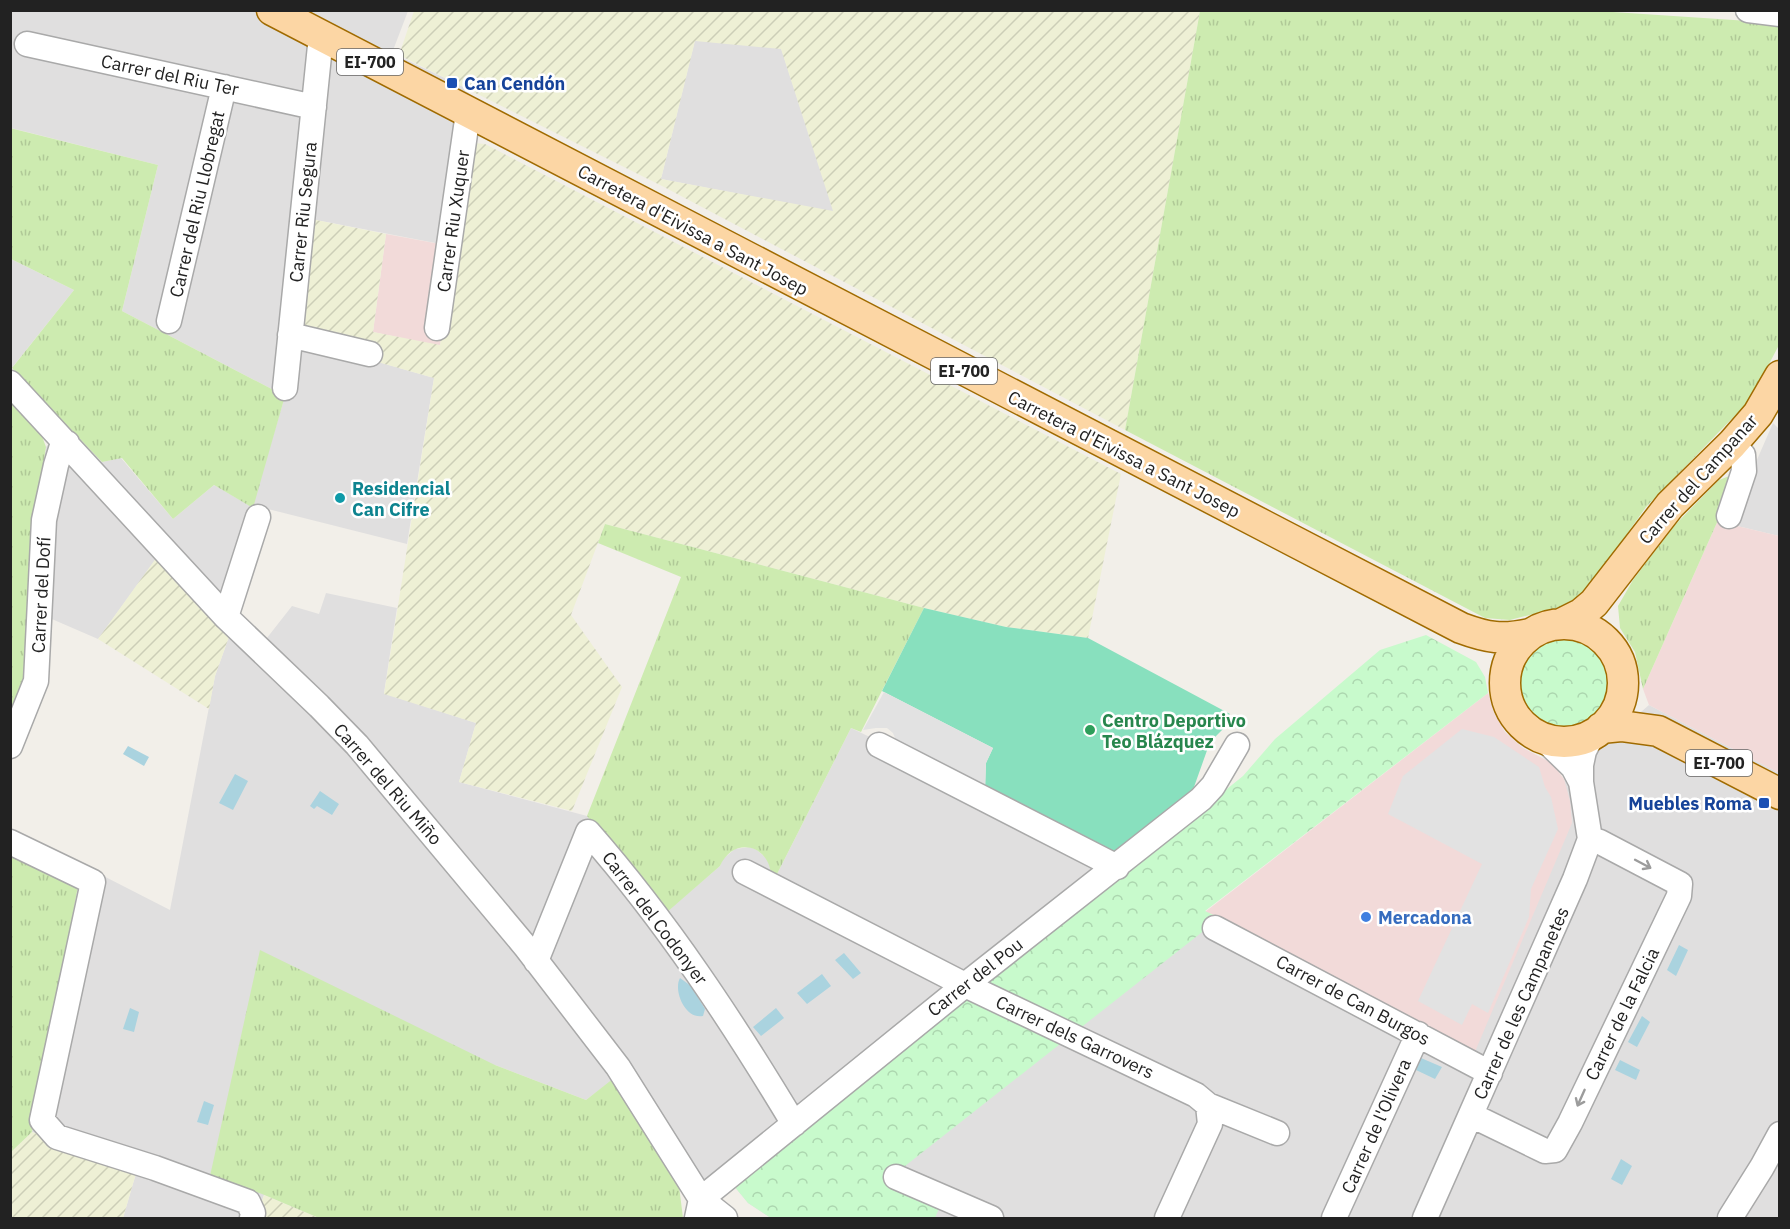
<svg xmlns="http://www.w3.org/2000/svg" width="1790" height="1229" font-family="'IBM Plex Sans',sans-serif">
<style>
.residential{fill:#e0dfdf}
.commercial{fill:#f2dad9}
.farmland{fill:url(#farmland-furrows);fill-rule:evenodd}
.grass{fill:url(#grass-tufts)}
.park{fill:url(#park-crowns)}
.pitch{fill:#88e0be}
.parking{fill:#e2e2e2}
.water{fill:#aad3df}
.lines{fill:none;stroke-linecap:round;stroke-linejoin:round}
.minor-casing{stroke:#a9a9a9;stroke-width:27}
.major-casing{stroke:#a06b00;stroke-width:33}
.minor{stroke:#fff;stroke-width:24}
.major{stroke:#fcd6a4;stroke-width:30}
.oneway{stroke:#9c9c9c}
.transit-dot{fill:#1a4fb4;stroke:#fff;stroke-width:2}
.culture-dot{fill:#0f9aa8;stroke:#fff;stroke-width:2}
.leisure-dot{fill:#2e9e5b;stroke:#fff;stroke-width:2}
.shop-dot{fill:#3f7fe0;stroke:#fff;stroke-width:2}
.labels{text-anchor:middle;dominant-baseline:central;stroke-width:5;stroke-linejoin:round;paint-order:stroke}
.shield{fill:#fff;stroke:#646464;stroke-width:1.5}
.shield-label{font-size:16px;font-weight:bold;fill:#222}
.street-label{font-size:18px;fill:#222;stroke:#fff}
.transit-label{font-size:18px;font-weight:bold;fill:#164399;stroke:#fff;text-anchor:start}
.culture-label{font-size:18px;font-weight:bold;fill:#0d838f;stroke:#fff;text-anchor:start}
.leisure-label{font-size:18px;font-weight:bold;fill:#27864d;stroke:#fff;text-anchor:start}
.shop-label{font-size:18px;font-weight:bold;fill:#366cbe;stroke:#fff;text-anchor:start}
</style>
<defs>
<pattern id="farmland-furrows" width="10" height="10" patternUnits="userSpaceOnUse" patternTransform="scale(1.5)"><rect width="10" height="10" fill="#eef0d5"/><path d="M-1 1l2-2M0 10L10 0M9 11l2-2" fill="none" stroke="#ccceb7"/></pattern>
<pattern id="grass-tufts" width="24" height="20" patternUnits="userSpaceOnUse" patternTransform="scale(1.5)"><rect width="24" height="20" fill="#cdebb0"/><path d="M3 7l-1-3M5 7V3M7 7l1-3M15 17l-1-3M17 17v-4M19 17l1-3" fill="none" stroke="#b0c997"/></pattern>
<pattern id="park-crowns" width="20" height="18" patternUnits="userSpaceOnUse" patternTransform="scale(1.5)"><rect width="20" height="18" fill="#c8facc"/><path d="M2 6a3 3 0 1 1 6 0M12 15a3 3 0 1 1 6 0" fill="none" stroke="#acd6af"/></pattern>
</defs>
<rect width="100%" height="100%" fill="#f2efe9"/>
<path class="residential" d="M11,11H408L392,53L468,89L474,143L456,247L311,219L375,361L434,378L407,544L268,509L233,612L159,555L98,639L31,610L36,511L46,447L66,422L102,462L121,458L173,519L214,485L252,507L285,396L122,311L158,165L11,128Z
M695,40L781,48L834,212L661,179Z
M11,259L74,290L11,369Z
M1773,423L1779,429V536L1729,524Z
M326,593L397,608L384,693L476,723L459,782L587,816L665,913L720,866L723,859L735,849L750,847L757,850L768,860L776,876L851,728L991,795L1205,912L1572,823L1564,779L1649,705L1779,773V1218H771L748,1203L734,1186H679L614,1079L586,1100L495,1065L264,1195L256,1218H123L137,1170L32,1132L82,865L170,910L215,676L230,634L263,643L292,606L319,614Z"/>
<path class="commercial" d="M386,234L456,247L440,346L373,332Z
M1719,518L1729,524L1779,536V773L1649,705L1643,689Z
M1488,693L1494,713L1505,732L1523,748L1552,763L1564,779L1570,801L1572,823L1474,1054L1205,912Z"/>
<path class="farmland" d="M414,11H1200L1125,430L664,187L399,55ZM695,41L781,49L833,211L661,179Z
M474,143L485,144L1121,474L1088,638L1006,627L924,608L605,524L571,615L622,687L572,811L459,782L476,723L384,694L434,378L374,361L298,329L311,219L386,234L373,332L440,345Z
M159,554L230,634L215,676L209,709L98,639Z
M32,1132L137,1170L123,1218H11V1152Z
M264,1195L319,1218H256Z"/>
<path class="grass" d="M1583,10L1779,23V345L1750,400L1646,507L1589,587L1572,604L1510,620L1485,618L1125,430L1200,11Z
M10,128L158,165L122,311L285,396L253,508L214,485L173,519L122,458L102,462L12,368L74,290L11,259Z
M11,397L36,420L46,447L36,511L28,681L11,722Z
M1737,473L1719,518L1643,689L1635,652L1620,628L1618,606L1633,580L1674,526L1719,480Z
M605,524L924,608L861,732L851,728L776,876L771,875C769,844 733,836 720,866L666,913L587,816L681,577L598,543Z
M11,852L78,886L32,1132L11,1152Z
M260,950L495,1065L586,1100L614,1078L679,1186L683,1218H319L262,1194L210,1176Z"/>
<path class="park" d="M1517 683a48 48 0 1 1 96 0a48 48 0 1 1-96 0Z
M1426,635L1476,662L1485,677L1488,693L1205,911L1220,918L886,1181L940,1206L935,1218H771L748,1203L734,1186L1243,776L1275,739L1380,650Z"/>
<path class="pitch" d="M924,608L1006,627L1088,638L1230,714L1225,727L1210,742L1194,787L1187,796L1114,853L985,788L986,763L993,748L882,691Z"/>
<path class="parking" d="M884,692L993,748L986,763L985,792L897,743L893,733L887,728H876L863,730Z
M1462,729L1494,737L1539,767L1545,787L1551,797L1558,829L1531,889L1529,917L1488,1013L1472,1004L1462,1025L1418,1001L1482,864L1388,814L1403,776Z"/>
<path class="water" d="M128,746L149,757L144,766L123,754Z
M235,774L248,781L233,810L219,803Z
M320,791L339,804L332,815L317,806L314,809L310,806Z
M1679,945L1688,950L1676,976L1667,970Z
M844,953L861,973L853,979L835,960Z
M822,974L831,986L807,1004L797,993Z
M680,978L691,986L705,1009L703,1016C685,1020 673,990 680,978Z
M130,1008L139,1012L134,1032L123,1029Z
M776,1008L784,1018L761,1036L753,1027Z
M1642,1016L1650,1022L1637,1047L1628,1042Z
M1421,1058L1442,1067L1435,1079L1416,1070Z
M1620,1060L1640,1070L1636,1080L1615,1070Z
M204,1101L214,1105L208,1125L197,1122Z
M1621,1159L1632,1166L1622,1185L1611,1179Z"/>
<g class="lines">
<defs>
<path id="minor" d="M1748,10L1780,14
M27,44L314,107
M169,321L224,87
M437,328L468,113
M290,335L370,354
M10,383L226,617L319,706L357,745L525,946L618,1067L701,1199L725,1218
M285,388L321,36
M1729,516L1744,471L1743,455L1732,444
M226,617L258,517
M1544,739L1573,767L1581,782
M879,745L1117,867
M10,746L36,681L44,520L56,465L61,449L67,443
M10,842L93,882L42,1120L57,1137L155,1168L248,1202L253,1213L252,1218
M745,872L965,985L1196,1095L1208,1105L1277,1133
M1215,928L1490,1073
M536,961L588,832C667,922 732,1021 794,1124
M1471,1115L1545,1151L1555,1150L1570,1123L1679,896L1680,884L1600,842L1590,839
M896,1177L991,1218
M697,1218L701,1199L965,985L1201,799L1213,786L1237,745
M1167,1218L1210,1124L1208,1105
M1334,1218L1418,1034
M1425,1218L1575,879L1590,839L1581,782V765L1584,751L1593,734
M1730,1218L1762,1167L1780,1134"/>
<path id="major" d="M272,10L1461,628C1488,638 1502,640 1530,634
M1561,624L1581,614L1594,603L1670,505L1732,444L1758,414L1780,376
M1505 683a59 59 0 1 1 118 0a59 59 0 1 1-118 0Z
M1601,728L1621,726L1658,731L1780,794"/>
</defs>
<use href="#minor" class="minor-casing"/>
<use href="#major" class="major-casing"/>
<use href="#minor" class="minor"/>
<use href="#major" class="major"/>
</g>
<defs><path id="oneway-shaft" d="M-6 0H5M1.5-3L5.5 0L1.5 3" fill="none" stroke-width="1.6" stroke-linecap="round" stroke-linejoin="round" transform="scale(1.5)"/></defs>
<g class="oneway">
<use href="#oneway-shaft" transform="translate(1643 864) rotate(28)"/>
<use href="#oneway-shaft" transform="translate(1581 1098) rotate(114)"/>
</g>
<g class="transit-dot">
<rect x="446" y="77" width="12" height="12" rx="3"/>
<rect x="1758" y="797" width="12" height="12" rx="3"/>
</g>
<circle class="culture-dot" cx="340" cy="498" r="6"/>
<circle class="leisure-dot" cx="1090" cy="730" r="6"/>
<circle class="shop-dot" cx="1366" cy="917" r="6"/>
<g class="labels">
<g class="shield">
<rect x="337" y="49" width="66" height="26" rx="4.5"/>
<rect x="931" y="358" width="66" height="26" rx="4.5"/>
<rect x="1686" y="750" width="66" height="26" rx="4.5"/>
</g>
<g class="shield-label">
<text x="370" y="62">EI-700</text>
<text x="964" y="371">EI-700</text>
<text x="1719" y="763">EI-700</text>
</g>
<g class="street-label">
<text transform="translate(170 75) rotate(12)">Carrer del Riu Ter</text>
<text transform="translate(197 204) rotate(-77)">Carrer del Riu Llobregat</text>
<text transform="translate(303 212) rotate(-84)">Carrer Riu Segura</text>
<text transform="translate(453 221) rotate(-82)">Carrer Riu Xuquer</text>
<text transform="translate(693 230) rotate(28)">Carretera d'Eivissa a Sant Josep</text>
<text transform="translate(1124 454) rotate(27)">Carretera d'Eivissa a Sant Josep</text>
<text transform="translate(1698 479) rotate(-48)">Carrer del Campanar</text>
<text transform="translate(41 595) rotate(-87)">Carrer del Dofí</text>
<text transform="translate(388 784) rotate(49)">Carrer del Riu Miño</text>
<text transform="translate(655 918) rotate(53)">Carrer del Codonyer</text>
<text transform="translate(975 977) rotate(-38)">Carrer del Pou</text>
<text transform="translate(1353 1000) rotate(28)">Carrer de Can Burgos</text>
<text transform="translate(1521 1003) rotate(-66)">Carrer de les Campanetes</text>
<text transform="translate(1622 1014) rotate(-64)">Carrer de la Falcia</text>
<text transform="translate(1075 1037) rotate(25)">Carrer dels Garrovers</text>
<text transform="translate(1376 1126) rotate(-66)">Carrer de l'Olivera</text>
</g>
<g class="transit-label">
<text x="464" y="83">Can Cendón</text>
<text x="1752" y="803" text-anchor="end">Muebles Roma</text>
</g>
<g class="culture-label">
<text x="352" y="488">Residencial<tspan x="352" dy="21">Can Cifre</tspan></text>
</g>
<g class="leisure-label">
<text x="1102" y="720">Centro Deportivo<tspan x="1102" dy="21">Teo Blázquez</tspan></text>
</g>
<g class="shop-label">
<text x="1378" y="917">Mercadona</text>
</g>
</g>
<rect width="1790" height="1229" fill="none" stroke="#222222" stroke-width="24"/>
</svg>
